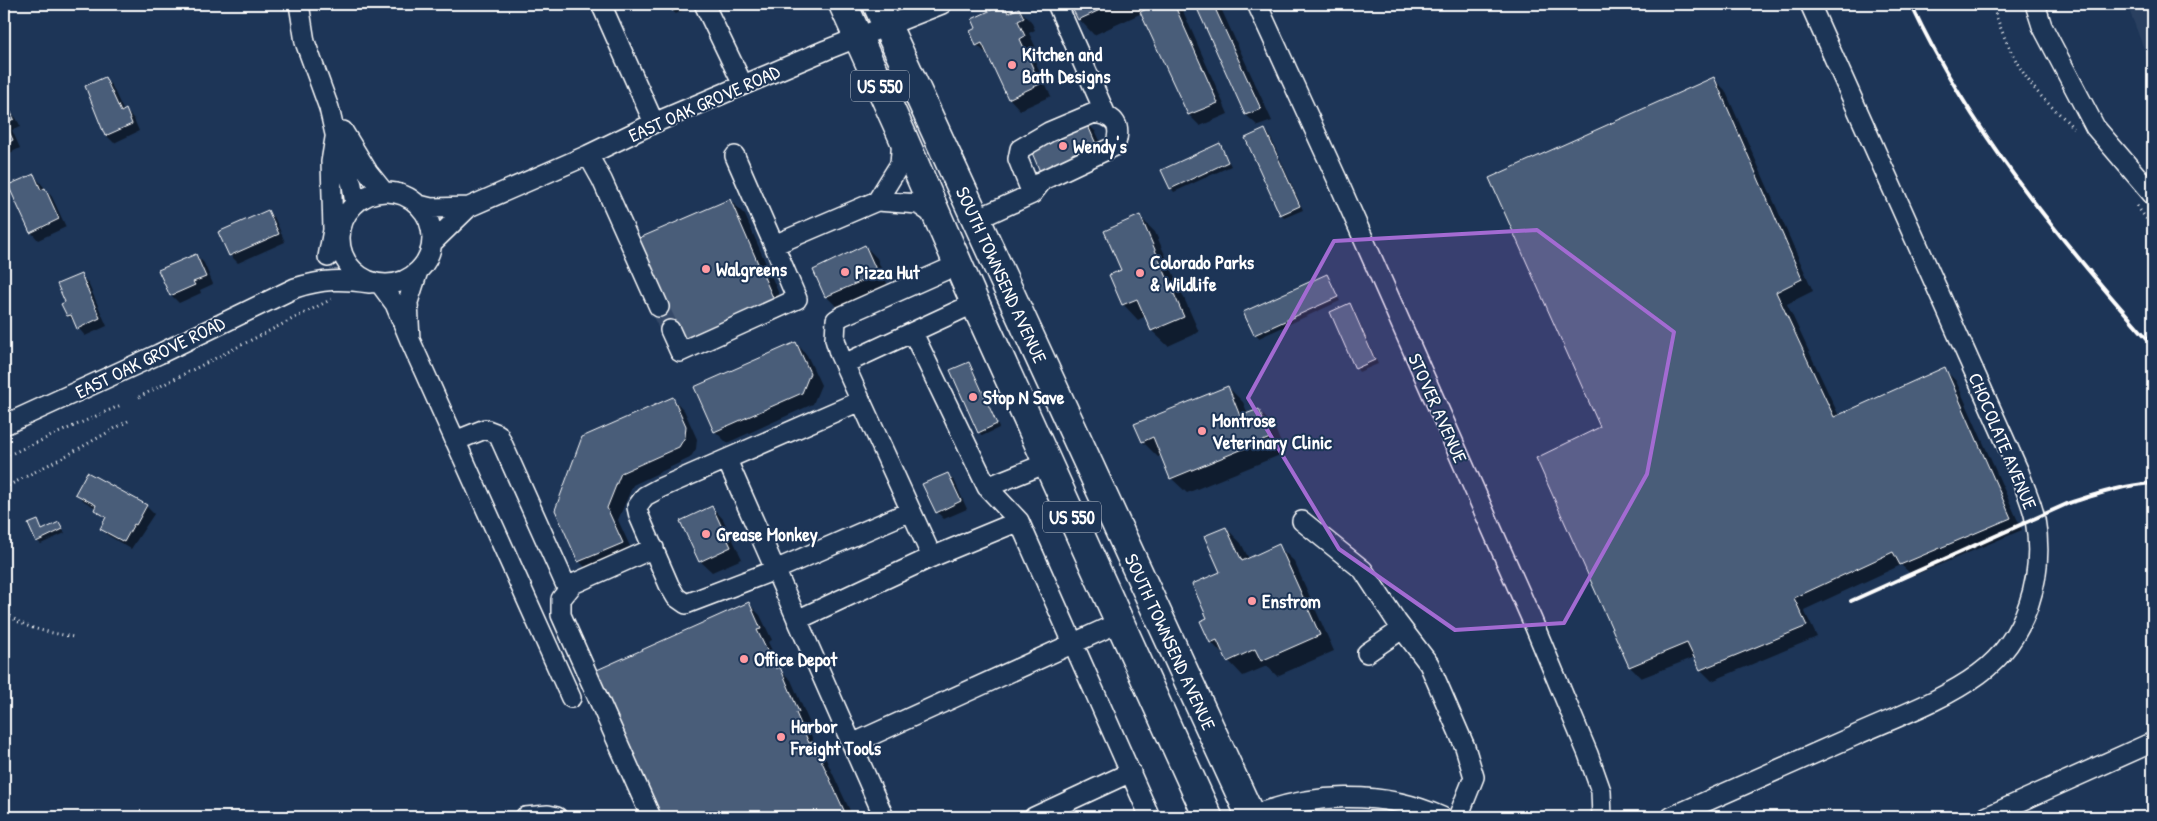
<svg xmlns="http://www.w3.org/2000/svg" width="2157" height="821" font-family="'Patrick Hand',sans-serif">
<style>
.built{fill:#2a4161}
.shadow{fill:#0007}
.building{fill:#4a5d79;stroke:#fff}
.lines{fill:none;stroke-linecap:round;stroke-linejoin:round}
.minor-tunnel{stroke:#344968;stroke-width:19;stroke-dasharray:19 9;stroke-linecap:butt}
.minor-casing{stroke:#fff;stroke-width:22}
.highway-casing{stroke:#fff;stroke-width:31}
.path{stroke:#fff;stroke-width:3;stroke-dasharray:1 4;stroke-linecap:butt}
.minor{stroke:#1d3557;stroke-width:19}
.highway{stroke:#1d3557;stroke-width:28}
.rail{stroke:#fff;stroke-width:4}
.marked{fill:#a36bd2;fill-opacity:0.2;stroke:#a36bd2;stroke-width:4;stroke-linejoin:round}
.poi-dot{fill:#ff9aa2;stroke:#1d3557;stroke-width:2}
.labels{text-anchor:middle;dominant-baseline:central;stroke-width:4;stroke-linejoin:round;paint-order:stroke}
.shield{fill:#1d3557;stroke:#bbc2cd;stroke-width:1}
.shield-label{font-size:18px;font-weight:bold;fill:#fff}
.poi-label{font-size:19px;font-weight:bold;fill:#fff;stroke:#1d3557;text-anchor:start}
.street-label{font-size:19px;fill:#fff;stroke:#1d3557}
</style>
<rect width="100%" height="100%" fill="#1d3557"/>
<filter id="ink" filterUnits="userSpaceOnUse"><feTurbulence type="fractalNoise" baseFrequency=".02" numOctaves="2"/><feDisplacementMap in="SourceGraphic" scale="10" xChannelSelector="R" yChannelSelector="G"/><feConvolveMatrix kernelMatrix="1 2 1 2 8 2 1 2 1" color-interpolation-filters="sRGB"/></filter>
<g filter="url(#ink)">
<path class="built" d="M2127,4H2153V73Z"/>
<path class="shadow" d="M667,4H684L682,6L684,10L676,14L669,8Z
M728,4H747L734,9Z
M1071,4H1175L1183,11L1228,114L1200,126L1189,115L1142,13L1094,35L1079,19Z
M1196,4H1219L1272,121L1258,126L1246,115Z
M1003,6L1011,13L1019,9L1031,21L1035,30L1029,33L1036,48L1030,50L1051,96L1020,110L1009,98L989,56L977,45Z
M4,9L7,20L4,22Z
M104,78L112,86L124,112L126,111L134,119L139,131L114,143L106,135Z
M1713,78L1725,90L1813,291L1787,304L1839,416L1944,369L1956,381L2022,530L1913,576L1901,565L1804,610L1817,637L1712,681L1701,670L1695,657L1641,678L1630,667L1538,458L1601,428Z
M9,110L16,118L21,127L12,130L20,148L4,156V112Z
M1084,120L1096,132L1107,156L1082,166L1085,171L1054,184Z
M1265,130L1269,134L1303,210L1284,218L1281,214Z
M1220,145L1231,166L1174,192L1171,188Z
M34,175L52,197L66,227L38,240L31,232Z
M730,200L745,215L788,315L698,355L682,339Z
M267,211L275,219L285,242L238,263L230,255Z
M1140,217L1155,232L1199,332L1168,346L1152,331L1146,316L1138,320L1123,304L1122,271Z
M865,246L877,258L888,286L838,308L826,296Z
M196,255L204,263L213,284L200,290L201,293L179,303L171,295Z
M80,275L88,283L107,326L85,336L68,315L67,303Z
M1327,276L1340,301L1259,338L1255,335L1245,313Z
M1350,305L1353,308L1378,364L1359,372L1356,368Z
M796,343L807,355L821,385L813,404L727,443L715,431Z
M968,363L972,367L999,428L982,436L979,432Z
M1228,387L1243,402L1248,414L1258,410L1274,426L1285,453L1187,493L1171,478L1162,455L1158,457L1143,442Z
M672,398L684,410L697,439L696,449L690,458L633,485L618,520L634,555L591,573L580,562L556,510Z
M88,474L146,506L154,514L131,549L109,536L101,529L107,519L96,510V508L84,501L77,494Z
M947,474L955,482L967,509L944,519L937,512Z
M712,507L723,519L742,559L712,572L700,561Z
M37,522L44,531L59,523L65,533L41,544L37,541Z
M1226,528L1241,543L1249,559L1278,546L1294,561L1334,651L1277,676L1267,666L1243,676L1211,642L1209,619L1222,572Z
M748,603L760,615L772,640L768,642L782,672L791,680L810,724L807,725L816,747L824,755L853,817H664L637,756L634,758L622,746Z"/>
<path class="building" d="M666,4H680L681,7L672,11L671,8L668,9Z
M1004,4L1008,13L1019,8L1024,18L1018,21L1025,36L1020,39L1040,84L1008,99L982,43L976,46L970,31L976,28L972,19Z
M1070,4H1113L1078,20Z
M1158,4H1174L1218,103L1188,115L1140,12Z
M1195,4H1213L1261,109L1245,115Z
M105,77L121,112L126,109L132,124L105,136L85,86Z
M1714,77L1802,279L1776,292L1834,417L1945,367L2011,518L1900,565L1893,552L1794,598L1807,626L1700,670L1687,643L1629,667L1536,458L1600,427L1489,178Z
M9,108L14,119L5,123L13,140L4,145V111Z
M1085,119L1096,144L1072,154L1074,159L1041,174L1030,148Z
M1265,129L1300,206L1280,215L1245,138Z
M1220,143L1228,162L1170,189L1161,170Z
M34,174L41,190L45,188L59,219L30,233L8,185Z
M730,199L774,300L681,340L637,239Z
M268,210L279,234L229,256L218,232Z
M1140,215L1184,317L1151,331L1137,299L1122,305L1109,275L1121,270L1104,231Z
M865,245L878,274L825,297L813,270Z
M196,254L206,277L193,282L195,285L170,296L158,270Z
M81,274L100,318L77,329L71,315L67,316L61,304L65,302L57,284Z
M1327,274L1338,297L1254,335L1243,312Z
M1350,303L1375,360L1355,369L1330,312Z
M666,305L676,328L668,331L658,308Z
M796,342L810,373L802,393L714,432L694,387Z
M969,362L997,424L978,433L950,370Z
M1228,386L1240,416L1259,409L1270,438L1170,479L1153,437L1142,442L1134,424Z
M673,397L686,426L685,437L679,447L621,473L607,508L623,543L578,562L555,510L582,437Z
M87,472L147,505L136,525L134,524L124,542L100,529L106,517L94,510L96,505L75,494Z
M948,473L961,501L936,513L922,484Z
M712,506L731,547L699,562L680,521Z
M38,520L42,530L59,522L63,529L36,542L28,524Z
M1226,527L1242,561L1279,544L1320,635L1261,661L1255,649L1227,662L1217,640L1210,643L1200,621L1207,618L1192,584L1220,572L1204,536Z
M749,602L761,629L757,630L776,669L780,667L799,712L796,713L809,743L813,742L847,817H662L629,743L621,747L588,674Z"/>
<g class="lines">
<path class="minor-tunnel" d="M659,307L670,330"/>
<defs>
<path id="minor" d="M299,4L305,42L329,108L335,134L352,185L355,204
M601,4L654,123
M704,4L743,85
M1057,4L1106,115
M1257,4L1337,179L1532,620L1588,754L1601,791L1602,817
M2035,4L2042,26L2095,127L2153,195
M1094,113C1116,116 1122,126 1115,146L1043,180L1032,194L1018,159L1020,149L1049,132Z
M343,131L368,172L384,192
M588,155L602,180L659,307
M735,156L774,245L877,201L918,204L937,217
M340 238a46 46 0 1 1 92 0a46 46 0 1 1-92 0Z
M877,201L900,164L902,139
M419,205L431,208L469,207
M975,220L1032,194
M433,242L469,207L588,155L654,123L826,50L942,4
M328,257L333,230L331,162L335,138
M381,285L395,304L410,340L408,302L418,271
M670,330L680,352L797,299L774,245
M913,333L987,487L1019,521L1150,817
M410,340L571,698
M844,364L975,303
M860,401L660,488L645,496L637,507L639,516L669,585L676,597L686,604L775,570L911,511
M4,425L159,354L295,288C323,279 341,279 370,283
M455,441L485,429L498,434L568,590
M727,460L884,817
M987,487L1047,463
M1302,521L1363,570L1397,622L1429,664L1465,747L1474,777L1458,817
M932,557L839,353L835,339L836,320L842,316L959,264
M797,620L932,557L1019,521
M1367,653L1402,629
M852,744L1120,622
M525,817L548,815L557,817
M651,817L561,615V599L573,584L654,548
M1034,817L1131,772
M1249,817C1309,793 1381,789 1442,817
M1671,817C1732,790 1793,763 1854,736C1896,717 1942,701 1979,674C2027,639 2045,575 2035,519C2032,503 2024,487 2019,472L1810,4
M1986,817L2153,742"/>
<g id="highway">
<path d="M843,4L902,135L975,303L1208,817"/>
<path id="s1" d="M877,4L1251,817"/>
</g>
</defs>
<use href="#minor" class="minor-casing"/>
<use href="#highway" class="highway-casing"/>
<path class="path" d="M1992,4C2003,37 2017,69 2040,95C2051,107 2063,116 2073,128
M2137,206L2153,228
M139,397L332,299
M4,457L121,405
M4,488L71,453L128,421
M4,608C16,629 51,632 73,637"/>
<use href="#minor" class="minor"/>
<use href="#highway" class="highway"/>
<path class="rail" d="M1911,4C1970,131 2061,241 2153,345
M1851,601L2069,503C2097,494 2124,485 2153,483"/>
</g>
</g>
<path class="marked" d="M1537,230L1674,332L1647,474L1564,623L1455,630L1339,549L1248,398L1334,241Z"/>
<g class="poi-dot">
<circle cx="1012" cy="65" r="5"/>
<circle cx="1063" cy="146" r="5"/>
<circle cx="706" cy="269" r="5"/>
<circle cx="845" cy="272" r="5"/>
<circle cx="1140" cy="273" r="5"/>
<circle cx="973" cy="397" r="5"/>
<circle cx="1202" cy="431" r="5"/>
<circle cx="706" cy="534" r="5"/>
<circle cx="1252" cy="601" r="5"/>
<circle cx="744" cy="659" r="5"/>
<circle cx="781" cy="737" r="5"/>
</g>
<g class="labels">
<g class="shield">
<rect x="851" y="70.5" width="58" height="31" rx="4"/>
<rect x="1043" y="501.5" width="58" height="31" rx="4"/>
</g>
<g class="shield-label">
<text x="880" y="86">US 550</text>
<text x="1072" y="517">US 550</text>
</g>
<g class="poi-label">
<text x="1022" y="54">Kitchen and<tspan x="1022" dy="22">Bath Designs</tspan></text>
<text x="1073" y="146">Wendy's</text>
<text x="1150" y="262">Colorado Parks<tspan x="1150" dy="22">&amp; Wildlife</tspan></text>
<text x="716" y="269">Walgreens</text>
<text x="855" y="272">Pizza Hut</text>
<text x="983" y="397">Stop N Save</text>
<text x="1212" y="420">Montrose<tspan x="1212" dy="22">Veterinary Clinic</tspan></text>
<text x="716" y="534">Grease Monkey</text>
<text x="1262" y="601">Enstrom</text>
<text x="754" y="659">Office Depot</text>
<text x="791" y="726">Harbor<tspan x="791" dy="22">Freight Tools</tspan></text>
</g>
<g class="street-label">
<text transform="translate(704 103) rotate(-24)">EAST OAK GROVE ROAD</text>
<text stroke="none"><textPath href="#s1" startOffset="298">SOUTH TOWNSEND AVENUE</textPath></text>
<text transform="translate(150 357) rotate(-26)">EAST OAK GROVE ROAD</text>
<text transform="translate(1438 408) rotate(66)">STOVER AVENUE</text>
<text transform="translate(2003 441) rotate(67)">CHOCOLATE AVENUE</text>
<text stroke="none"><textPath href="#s1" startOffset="702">SOUTH TOWNSEND AVENUE</textPath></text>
</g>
</g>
<rect width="2157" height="821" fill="none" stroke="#1d3557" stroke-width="20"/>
<rect x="10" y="10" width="2137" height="801" fill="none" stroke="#fff" stroke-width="2" filter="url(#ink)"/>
</svg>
